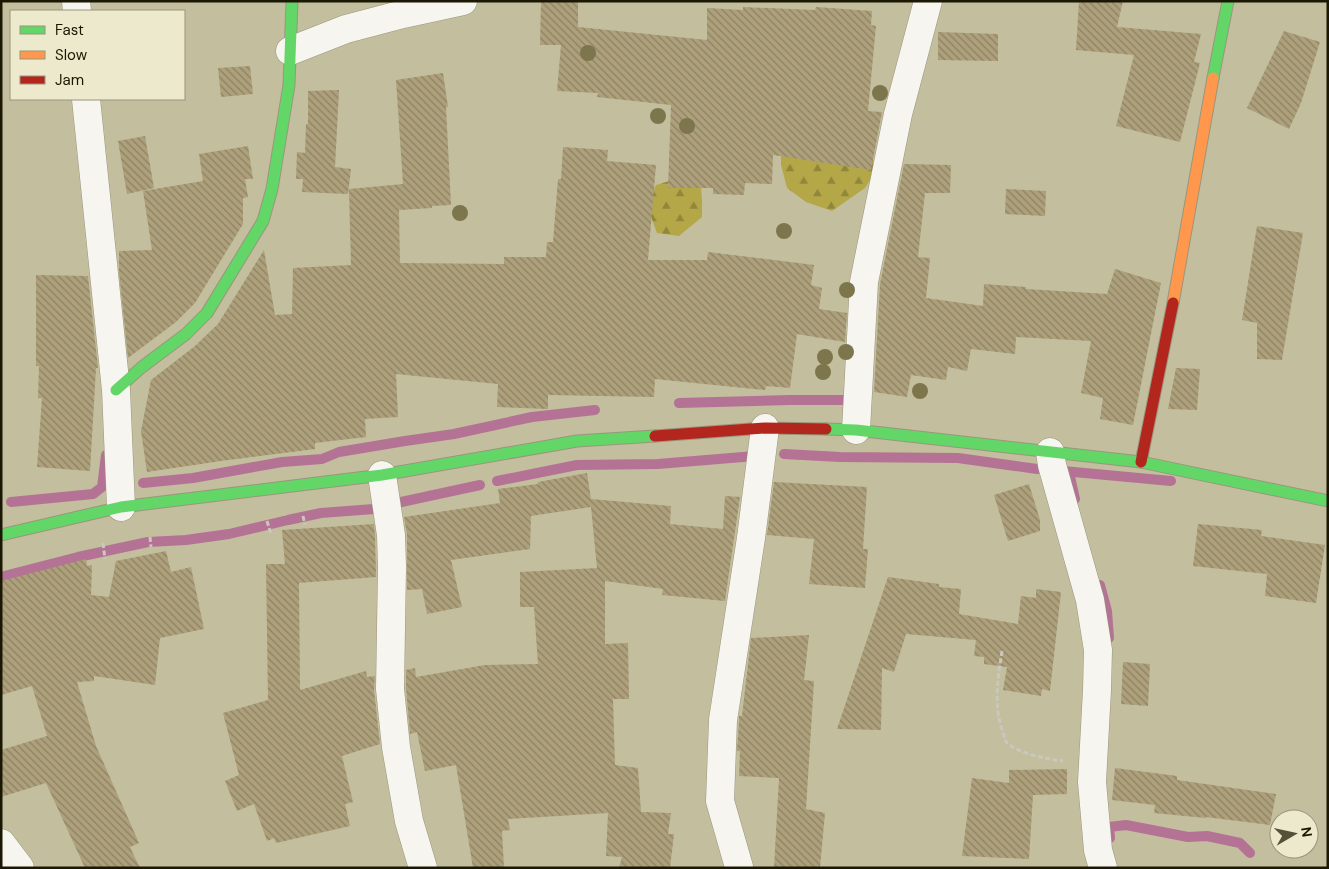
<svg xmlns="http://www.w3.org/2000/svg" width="1329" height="869" font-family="'DM Sans',sans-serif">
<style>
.forest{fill:url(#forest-firs)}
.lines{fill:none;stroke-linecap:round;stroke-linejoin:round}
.stream{stroke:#b47394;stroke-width:10}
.building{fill:url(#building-back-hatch)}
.street-casing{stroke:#9a967d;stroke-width:29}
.fast-casing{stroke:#9a967d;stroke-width:13}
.slow-casing{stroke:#9a967d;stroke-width:13}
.jam-casing{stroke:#9a967d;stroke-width:13}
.path{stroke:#cac8be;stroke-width:3;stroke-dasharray:5 2.5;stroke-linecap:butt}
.street{stroke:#f6f5f0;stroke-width:28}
.fast{stroke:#63d668;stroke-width:11}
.slow{stroke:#ff974d;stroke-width:11}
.jam{stroke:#b3261e;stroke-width:11}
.tree{fill:#7d764c}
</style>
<defs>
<pattern id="forest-firs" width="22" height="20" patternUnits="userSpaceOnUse" patternTransform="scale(1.25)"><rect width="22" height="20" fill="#b3a748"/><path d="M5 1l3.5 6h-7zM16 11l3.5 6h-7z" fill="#91873a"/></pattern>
<pattern id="building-back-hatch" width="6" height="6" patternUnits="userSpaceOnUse" patternTransform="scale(1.25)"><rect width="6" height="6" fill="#ada07b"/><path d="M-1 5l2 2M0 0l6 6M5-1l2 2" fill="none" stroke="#8c8163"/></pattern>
</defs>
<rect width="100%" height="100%" fill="#c3be9d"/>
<path class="forest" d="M781,153L817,159L882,161L865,188L832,211L806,202L787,188L781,165Z
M683,177L701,186L702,201V217L679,236L657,233L647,206L656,185Z"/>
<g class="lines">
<path class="stream" d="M679,403L789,400H846
M784,454L840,457L958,458L1037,469
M1063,471L1171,481
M1069,472L1075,499
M497,481L577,465L658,464L755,456
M143,483L193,478L282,462L322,459L339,452L405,441L454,434L532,417L595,410
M11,502L93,494L102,487L106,455
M392,504L480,485
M1,577L78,557L148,542L186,540L229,534L288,520L321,513L374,509
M1100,585L1107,611L1109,638
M1110,838L1109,827L1126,825L1188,837L1207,836L1240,843L1250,853"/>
</g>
<path class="building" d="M541,1H578V27L707,40V8L743,10V7L815,10L816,7L872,11L871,25L876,26L868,111L882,112L871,170L773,155L772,184L745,183L744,195L713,194V188H668L671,105L597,97L598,93L557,91L561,45H540Z
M1079,1H1123L1117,27L1201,34L1194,62L1200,63L1180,142L1116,126L1134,55L1076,50Z
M1284,31L1320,42L1301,103L1289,129L1247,108Z
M938,32L998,34V61L938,60Z
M250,66L253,94L221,97L218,68Z
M443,73L448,107H446L451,205L432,206V208L399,210L400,263L504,264V257H546L547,242H553L558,179H561L563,147L608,150L607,161L656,165L648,260H707L708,252L814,265L811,285L822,288L819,309L847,313L845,342L797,334L790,388L766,386L765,390L655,379L654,397L548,395V409L497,407L498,384L396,374L398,417L365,419L366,437L315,443V449L221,461L147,472L141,431L151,380L195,346L218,324L264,250L275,315L292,314L293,268L351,265L349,189L403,184L396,80Z
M339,90L335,167L351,169L348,194L302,192L303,179H296L297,152L305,153L306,124H308V91Z
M145,136L154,188L127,194L118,141Z
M248,146L253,179H245L248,197L243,198V224L195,303L176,322L128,358L119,272V251L152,250L143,191L203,181L199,154Z
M904,164L951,165L950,193H925L918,257L930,258L926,298L983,306L984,284L1026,287V289L1107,294L1115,269L1161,283L1133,425L1100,419L1103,398L1081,393L1091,341L1016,337L1015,354L971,349L967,371L948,367L946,380L911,375L907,397L874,392L880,284Z
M1006,189L1046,191L1045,216L1005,214Z
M1257,226L1303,233L1282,360L1257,359V323L1242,320Z
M36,275L88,276L98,368H96L90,471L37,467L42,398H38L39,366H36Z
M1176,368L1200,369L1197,410L1168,409Z
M587,473L591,499L671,506L670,524L723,529L725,496L740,497L725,601L662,595L663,589L605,581V644L628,643L629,699H613L615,765L638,768L641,812L671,813L668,834H674L670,868H619L622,857L606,856L608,813L508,819L510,830L502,831L504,868H473L456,765L425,771L417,732L410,734L406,688V670L415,668L416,677L485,665L538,664L534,607H520V572L597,568L591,507L531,516L530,549L451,560L462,607L427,614L422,589L407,590V534L404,517L500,503L498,489L538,484V482Z
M774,482L867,487L863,549H868L865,588L809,584L814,539L767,535Z
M1029,484L1040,520V531L1008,541L994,495Z
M374,524L375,536L376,577L299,583L300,690L366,671L367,677L375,676L374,690L380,744L342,756L353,802L345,804L350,826L276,843L274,838L267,841L254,804L237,811L225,781L239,775L223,713L268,700L266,564H285L282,530Z
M1198,524L1262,530L1261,536L1325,545L1316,603L1265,596L1267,574L1193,566Z
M166,551L171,572L191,567L204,629L160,638L155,685L94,676V681L77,682L96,746L139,843L130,847L140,868H85L46,783L1,797V750L47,736L32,686L1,695V581L86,559L87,566L92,565L91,595L109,597L116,561Z
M888,577L939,584V587L961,589L959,614L1018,624L1021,596L1036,598V589L1061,592L1050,691L1042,689L1041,696L1003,690L1007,667L984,664V657L974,656L976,640L906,634L894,672L882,668L881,730L837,729Z
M809,635L804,680L814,681L806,809L825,813L820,868H774L779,778L739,776L740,751H737L739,721V716H742L751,638Z
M1123,662L1150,664L1148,706L1121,704Z
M1115,768L1177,776V780L1276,794L1270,825L1206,817V818L1154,813L1155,805L1112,800Z
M1067,769V794L1033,795L1029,859L962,856L972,778L1009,783V770Z"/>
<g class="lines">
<defs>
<path id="street" d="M76,1L77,11
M290,51L346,29L403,14L463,1
M86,99L116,390L121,507
M856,430L864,282L898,114L928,1
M1050,452L1052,465L1090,600L1098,650L1097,690L1092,782L1098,850L1103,868
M382,475L391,535L392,567L390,689L396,747L409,821L423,868
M1,843L20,868
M739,867L720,801L723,720L751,538L765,428"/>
<path id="fast" d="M1213,78L1228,1
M116,390L142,367L186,334L207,313L263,221L272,189L289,85L292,1
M826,429L856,430L1141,462L1328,501
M1,535L121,507L382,475L577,441L655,436"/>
<path id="slow" d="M1173,303L1213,78"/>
<path id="jam" d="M655,436L765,428L826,429
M1141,462L1173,303"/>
</defs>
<use href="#street" class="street-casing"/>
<use href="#fast" class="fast-casing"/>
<use href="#slow" class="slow-casing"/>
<use href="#jam" class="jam-casing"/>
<path class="path" d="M303,516L305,525
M267,521L271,534
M150,537L151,547
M103,543L105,559
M1002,651C998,678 993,706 1003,732C1004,736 1005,740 1007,743C1020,754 1047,759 1063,761"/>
<use href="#street" class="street"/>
<use href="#fast" class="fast"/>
<use href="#slow" class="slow"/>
<use href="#jam" class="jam"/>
</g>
<g class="tree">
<circle cx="588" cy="53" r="8"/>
<circle cx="880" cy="93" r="8"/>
<circle cx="658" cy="116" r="8"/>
<circle cx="687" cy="126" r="8"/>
<circle cx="460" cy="213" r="8"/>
<circle cx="784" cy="231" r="8"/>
<circle cx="847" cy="290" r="8"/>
<circle cx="846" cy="352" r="8"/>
<circle cx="825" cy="357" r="8"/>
<circle cx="823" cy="372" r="8"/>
<circle cx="920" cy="391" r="8"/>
</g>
<rect width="1329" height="869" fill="none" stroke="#1a1702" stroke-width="5"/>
<rect x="10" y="10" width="175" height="90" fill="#ede9cc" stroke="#99957b"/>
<rect x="20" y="26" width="25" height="8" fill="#63d668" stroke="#99957b"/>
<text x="55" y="35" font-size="15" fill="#1a1702">Fast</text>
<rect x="20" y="51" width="25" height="8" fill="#ff974d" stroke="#99957b"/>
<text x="55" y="60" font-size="15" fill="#1a1702">Slow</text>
<rect x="20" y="76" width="25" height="8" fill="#b3261e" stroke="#99957b"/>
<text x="55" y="85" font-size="15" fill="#1a1702">Jam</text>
<g transform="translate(1294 834) rotate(81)"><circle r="24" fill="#ede9cc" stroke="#99957b"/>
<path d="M0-4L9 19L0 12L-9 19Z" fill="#555138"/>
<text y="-8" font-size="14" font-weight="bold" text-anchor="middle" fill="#1a1702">N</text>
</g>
</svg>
